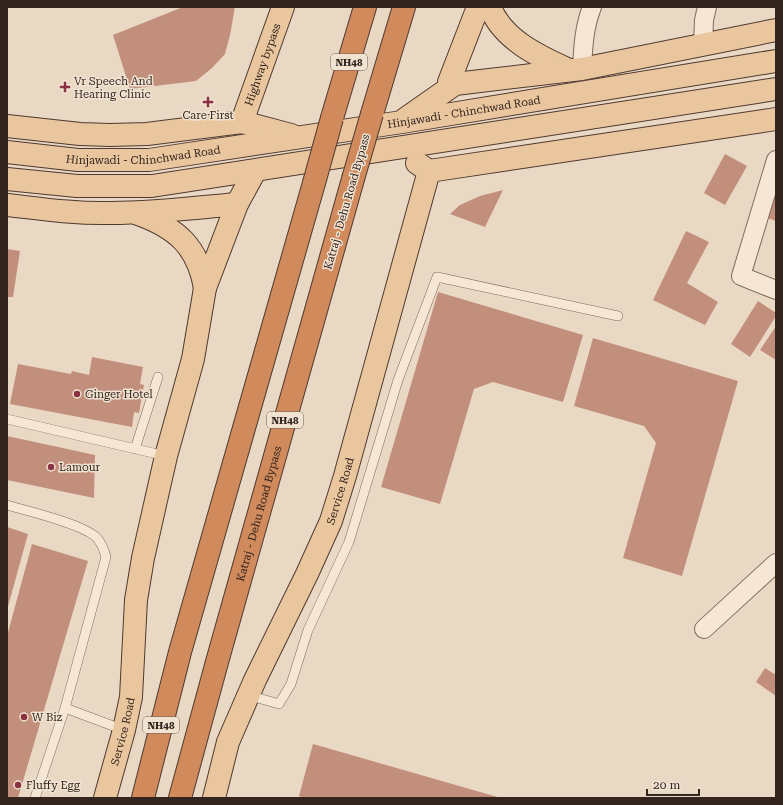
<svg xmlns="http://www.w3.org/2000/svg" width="783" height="805" font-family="'Roboto Serif',serif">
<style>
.building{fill:#c38f7d}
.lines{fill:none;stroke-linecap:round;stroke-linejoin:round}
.lane-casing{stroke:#816a5c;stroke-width:10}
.street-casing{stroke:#816a5c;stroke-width:20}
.primary-casing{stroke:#4f3930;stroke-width:24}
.highway-casing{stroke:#4f3930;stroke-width:24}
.lane{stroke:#f5e6d5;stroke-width:9}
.street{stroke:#f5e6d5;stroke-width:18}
.primary{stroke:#e9c69e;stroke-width:22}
.highway{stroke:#d08a5c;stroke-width:22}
.highway-bridge-casing{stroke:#4f3930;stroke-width:24;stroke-linecap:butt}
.highway-bridge{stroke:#d08a5c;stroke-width:22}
.poi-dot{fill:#8a3241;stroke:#f1e3d2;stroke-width:1.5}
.labels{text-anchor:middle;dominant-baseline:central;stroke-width:3;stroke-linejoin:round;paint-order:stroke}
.shield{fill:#f1e3d2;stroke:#6c5e54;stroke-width:1}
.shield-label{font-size:10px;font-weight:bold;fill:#33251e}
.street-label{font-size:11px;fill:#33251e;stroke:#f1e3d2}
.poi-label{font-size:11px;fill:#33251e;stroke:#f1e3d2;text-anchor:start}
</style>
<rect width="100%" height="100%" fill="#e9d8c3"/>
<path class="building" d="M183,7H235L230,35L225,54L212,68L196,81L130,89L113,35Z
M725,154L747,166L725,205L704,193Z
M503,190L485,227L450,214L460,205L480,196Z
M776,194V221L764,217Z
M686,231L709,242L687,283L718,302L705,325L653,300Z
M7,249L20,251L13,297H7Z
M438,292L583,335L563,402L493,382L474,389L440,504L381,487Z
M758,301L776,313V316L750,357L731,344Z
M776,326V360L760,350Z
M593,338L738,381L682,576L623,558L656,443L644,426L574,406Z
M92,357L143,367L140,384L144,385L139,413L134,412L132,427L10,404L18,364L71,374L72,371L89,375Z
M7,436L95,455L94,498L7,480Z
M7,527L28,534L7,610Z
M32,544L88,561L18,798H7V636Z
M765,668L776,675V696L756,682Z
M313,744L501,798H304L299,796Z"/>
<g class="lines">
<defs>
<path id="lane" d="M7,419L166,456
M135,449L158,377
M7,505C27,511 83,524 97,538C102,544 104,549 106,557L65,708L35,798
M248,695L279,704L291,684L308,630L349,542L398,380L437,277L618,316
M65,708L124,730"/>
<path id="street" d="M703,45L704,20L707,7
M582,69C583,48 584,27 592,7
M776,160L741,276L776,290
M704,629L776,563"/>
<g id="primary">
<path d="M490,7C502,39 538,56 567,69"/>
<path d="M449,82L478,7"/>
<path d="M405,119L455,84L582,69L776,30"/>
<path id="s1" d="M242,122L283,7"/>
<path d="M7,126L80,134L110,135L147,134L242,122L291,135"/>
<path id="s2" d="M7,152L78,160H149L402,122L776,61"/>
<path d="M417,163L429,171L776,119"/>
<path d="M7,179L77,186H152L776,89"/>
<path d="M7,205C42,209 76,214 111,213C153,213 195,208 237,204"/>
<path d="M138,214C177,228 198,247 205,288"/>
<path id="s3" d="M105,798L124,730L131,697L136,600L143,558L166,456L193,359L205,288L237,204L255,171"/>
<path id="s4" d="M214,798L228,742L255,680L307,574L331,521L345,476L429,171"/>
</g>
<g id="highway">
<path d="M372,114L404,7"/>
<path d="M332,118L365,7"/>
<path d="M143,798L180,652L314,183"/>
<path id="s5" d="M180,798L217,662L353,179"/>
</g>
</defs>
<use href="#lane" class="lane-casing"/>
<use href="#street" class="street-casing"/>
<use href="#primary" class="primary-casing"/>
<use href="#highway" class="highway-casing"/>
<use href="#lane" class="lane"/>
<use href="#street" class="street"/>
<use href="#primary" class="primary"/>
<use href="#highway" class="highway"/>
<defs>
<path id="highway-bridge" d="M353,179L372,114
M314,183L332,118"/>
</defs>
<use href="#highway-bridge" class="highway-bridge-casing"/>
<use href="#highway-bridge" class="highway-bridge"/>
</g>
<g class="poi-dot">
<path d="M63 81h4v4h4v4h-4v4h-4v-4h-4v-4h4z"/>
<path d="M206 96h4v4h4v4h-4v4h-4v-4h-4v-4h4z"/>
<circle cx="77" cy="394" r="4"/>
<circle cx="51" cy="467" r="4"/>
<circle cx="24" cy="717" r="4"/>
<circle cx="18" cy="785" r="4"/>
</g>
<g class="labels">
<g class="shield">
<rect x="331" y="54" width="36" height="16" rx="3"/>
<rect x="267" y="412" width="36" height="16" rx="3"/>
<rect x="143" y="717" width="36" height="16" rx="3"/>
</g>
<g class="shield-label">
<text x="349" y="62">NH48</text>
<text x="285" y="420">NH48</text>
<text x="161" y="725">NH48</text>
</g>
<g class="street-label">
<text stroke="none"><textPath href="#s1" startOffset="61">Highway bypass</textPath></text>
<text stroke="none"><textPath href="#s2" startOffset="461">Hinjawadi - Chinchwad Road</textPath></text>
<text stroke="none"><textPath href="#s2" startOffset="137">Hinjawadi - Chinchwad Road</textPath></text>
<text transform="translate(347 202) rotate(-74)">Katraj - Dehu Road Bypass</text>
<text stroke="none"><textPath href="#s4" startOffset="333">Service Road</textPath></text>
<text stroke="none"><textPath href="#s5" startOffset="295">Katraj - Dehu Road Bypass</textPath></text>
<text stroke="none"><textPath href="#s3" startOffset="69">Service Road</textPath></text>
</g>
<g class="poi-label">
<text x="74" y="81">Vr Speech And<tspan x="74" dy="13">Hearing Clinic</tspan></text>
<text x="208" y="115" text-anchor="middle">Care First</text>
<text x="85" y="394">Ginger Hotel</text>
<text x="59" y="467">Lamour</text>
<text x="32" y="717">W Biz</text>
<text x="26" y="785">Fluffy Egg</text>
</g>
</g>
<rect width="783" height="805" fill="none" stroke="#33251e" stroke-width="16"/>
<path d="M647 789v6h52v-6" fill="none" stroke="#33251e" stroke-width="2"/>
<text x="653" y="789" font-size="12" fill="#33251e" stroke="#f1e3d2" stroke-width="3" paint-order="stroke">20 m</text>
</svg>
